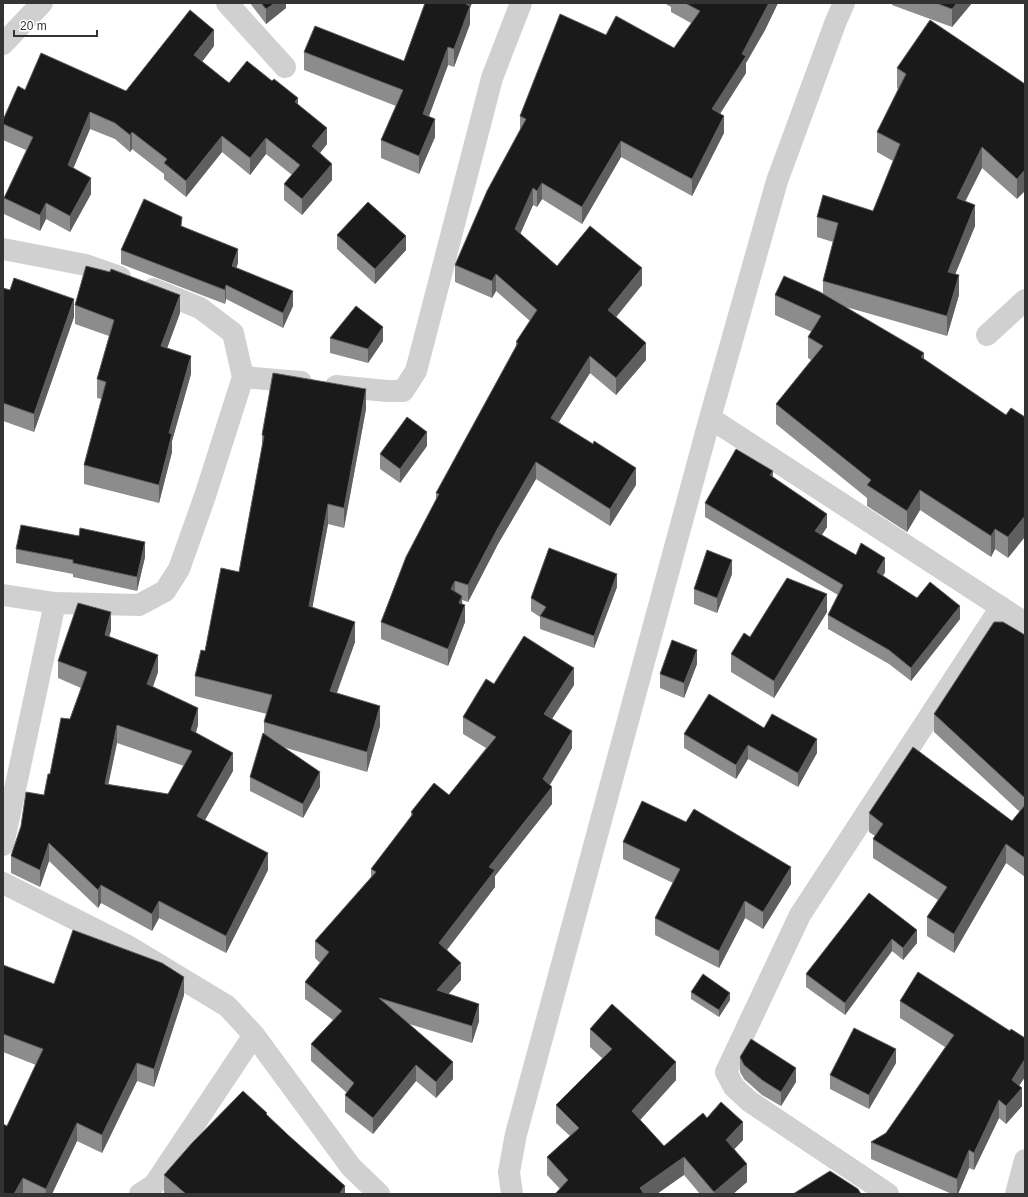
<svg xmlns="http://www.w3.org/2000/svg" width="1028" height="1197" font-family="Helvetica,sans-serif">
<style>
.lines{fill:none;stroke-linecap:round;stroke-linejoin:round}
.minor{stroke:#d0d0d0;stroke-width:22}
.wall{fill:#8c8c8c;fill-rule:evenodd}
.shaded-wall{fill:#5f5f5f}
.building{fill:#1a1a1a;stroke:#5f5f5f;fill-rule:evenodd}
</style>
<rect width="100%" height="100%" fill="#fff"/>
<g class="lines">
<path class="minor" d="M227,3L285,67
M3,44L42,3
M3,249L86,265L120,277
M153,289L200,308L233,333L243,377
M987,335L1025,300
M336,386L387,391H403L416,371L492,78L521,3
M710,418L1025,623
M3,595L55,603L139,605L165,591L179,569L205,496L243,377L301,382
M3,845L55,603
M3,883L126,945L227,1006L254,1035L351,1167L379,1194
M140,1194L154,1185L254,1035
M512,1194L509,1172L516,1134L710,418L777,181L836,21L844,3
M888,1194L749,1101L734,1087L726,1072L800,915L1001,607
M1016,1194L1025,1160"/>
</g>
<path class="wall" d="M250,3H286V8L266,24Z
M425,3H472L470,8V24L454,67L448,65L429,116L435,137L419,174L381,158V140L396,106L304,70V52L404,61Z
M664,3H778L765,30L746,63V73L720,114L724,133L692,196L621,157L582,224L542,199L537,207L533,205L520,234L557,266L642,285L616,317L646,360L616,395L590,373L559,422L636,485L610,526L536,479L498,544L468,602L462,600L465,622L448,666L381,639V622L436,500V493L516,346V342L530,321L496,291L492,298L455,282V265L520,131V116L606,35L674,48L691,23L671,12V7Z
M892,3H972L952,27L892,5Z
M214,46L202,62L229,83L298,104L327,144L320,153L332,180L302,215L284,200V184L292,175L266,154L250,175L222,152L186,197L164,179V174L132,149L130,152L115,139L90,129L73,168L91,194L70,232L46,219L40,231L4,214V198L26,150L3,140V120L25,90L126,91Z
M897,68L1025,84L1017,199L982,168L965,201L975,226L955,274L959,295L947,336L846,307L924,359L1006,415L1011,408L1008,558L995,549L991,557L920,510L907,532L867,506V498L776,424V404L811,360L808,358V337L812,332L775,315V295L823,294V281L833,242L817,237V217L873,211L893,161L877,152V132L898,89L897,88Z
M182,226L238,263L236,268L293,306L283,328L226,299L225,304L121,264V250Z
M337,235L406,250L375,284L337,249Z
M3,288L74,317L34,432L3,421Z
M75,305L180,313L167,348L191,374L172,441V452L159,503L84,484V465L102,399L97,398V379L109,336L75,324Z
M330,338L383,341L368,363L330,353Z
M366,409L344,528L328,524L312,607L355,642L337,693L380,726L367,772L283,747L320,787L303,818L250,791V777L264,734V722L267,714L195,696V676L205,651L239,572L262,447V435Z
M427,446L400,483L380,469V454Z
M773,477L827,527L822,535L885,572L883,576L917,598L960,619L911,681L889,664L828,629V615L838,595L705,517V503Z
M16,549L145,557L137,591L73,577V574L16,563Z
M732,574L717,613L694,604V589Z
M617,587L594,648L540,629V617L531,611V598Z
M827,612L774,698L731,672V654Z
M111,630L109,637L158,672L153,687L198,725L196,733L233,771L205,820L268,870L226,953L159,918L152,931L101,903L98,908L49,861L40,887L11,873V856L44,795L50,774L81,688L58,678V661ZM117,743L184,766L168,794L108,784Z
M1025,635V877L1006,863L954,953L927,936V917L938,900L873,858V839L875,836L869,832V813L1012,821L1020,812L934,732V714Z
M697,664L684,698L660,688V674Z
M494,684L574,685L552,719L572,748L550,785L552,804L495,876V887L447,950L461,980L448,994L479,1021L472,1043L409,1024L453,1079L436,1098L416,1081L373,1134L345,1112V1095L347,1093L311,1061V1044L333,1020L305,999V982L320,963L315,958V941L371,877V869L411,816V812L449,795L486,748L463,734V717Z
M764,728L817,753L798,787L748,759L736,779L684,748V734Z
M686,822L791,884L763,929L745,918L719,968L655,935V918L673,883L623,859V842Z
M869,893L917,943L903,960L892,951L845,1015L806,987V974Z
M1025,938V955L1024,954V940Z
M3,965L54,984L184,995L154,1087L137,1081L102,1153L77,1141L52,1194H3L7,1126L36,1065L3,1052Z
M918,972L1019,1086L1022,1106L1006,1124L999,1118L974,1170L969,1168L958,1194H952L871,1159V1142L886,1133L945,1047L900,1018V1001Z
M691,992L730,1000L719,1017L691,999Z
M590,1029L676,1080L640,1120L664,1146L707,1118L743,1140L734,1149L747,1182L733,1194H700L684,1175L560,1189L547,1175V1157L570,1136L556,1123V1105L603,1059L590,1047Z
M740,1057L796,1082L781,1106L762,1095L744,1079L740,1072Z
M896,1063L869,1109L830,1089V1075Z
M267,1116L345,1194H165L164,1193V1175Z"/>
<path class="shaded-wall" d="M275,3H286V8L266,24V9Z
M464,3H472L470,8V24L454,67V49Z
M769,3H778L765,30L746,63V73L712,126V109Z
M957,3H972L952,27V9Z
M214,30V46L194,72V55Z
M448,47V65L423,132V114Z
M298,98V114L295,102Z
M90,112V129L68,181V165Z
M724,116V133L692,196V179Z
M435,119V137L419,174V156Z
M327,128V144L312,163V146Z
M132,132V149L130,152V135Z
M222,136V152L186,197V181Z
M266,138V154L250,175V158Z
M621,141V157L582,224V207Z
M982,147V168L957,218V198Z
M332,164V180L302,215V199Z
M1025,170V191L1017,199V179Z
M91,178V194L70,232V216Z
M542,183V199L537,207V191Z
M533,188V205L515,246V229Z
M46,203V219L40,231V215Z
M975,205V226L948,292V272Z
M406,236V250L375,284V269Z
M238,249V263L232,280V266Z
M642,268V285L608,327V310Z
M496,274V291L492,298V281Z
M959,275V295L947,336V316Z
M226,285V299L225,304V290Z
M293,291V306L283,328V313Z
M180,295V313L161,365V346Z
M74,299V317L34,432V414Z
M383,327V341L368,363V349Z
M646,343V360L616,395V378Z
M924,353V373L921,357Z
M191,356V374L172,441V452L159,503V485L169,433Z
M590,356V373L551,434V418Z
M366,389V409L344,528V508Z
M427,432V446L400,483V469Z
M536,462V479L498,544L468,602V585L498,528Z
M636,468V485L610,526V509Z
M773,471V484L770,475Z
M920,490V510L907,532V511Z
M328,504V524L309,626V606Z
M827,514V527L815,545V531Z
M1025,516V537L1008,558V537Z
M995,529V549L991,557V536Z
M145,542V557L137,591V577Z
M885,558V572L877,586V572Z
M732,560V574L717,613V598Z
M617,574V587L594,648V636Z
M455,581V597L451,589Z
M827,594V612L774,698V681Z
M462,596V612L465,605V622L448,666V649L459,603Z
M960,606V619L911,681V668Z
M111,612V630L105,652V635Z
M355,622V642L330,711V691Z
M697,650V664L684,698V683Z
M158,655V672L147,702V684Z
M574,668V685L544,731V714Z
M380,706V726L367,772V752Z
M198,708V725L191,747V730Z
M117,725V743L105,801V784Z
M572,731V748L543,796V779Z
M817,739V753L798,787V773Z
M748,745V759L736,779V765Z
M233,753V771L197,834V816Z
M320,772V787L303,818V804Z
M552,787V804L495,876V887L439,960V943L489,867Z
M49,843V861L40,887V870Z
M1006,844V863L954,953V934Z
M268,853V870L226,953V936Z
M791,867V884L763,929V912Z
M101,885V903L98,908V890Z
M159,901V918L152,931V914Z
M745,901V918L719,968V951Z
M917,930V943L903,960V948Z
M892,939V951L845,1015V1003Z
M461,963V980L437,1007V990Z
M184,977V995L154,1087V1069Z
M730,993V1000L719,1017V1010Z
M479,1004V1021L472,1043V1026Z
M896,1049V1063L869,1109V1095Z
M1025,1059V1077L1012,1097V1080Z
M453,1062V1079L436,1098V1082Z
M676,1062V1080L632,1129V1111Z
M137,1063V1081L102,1153V1135Z
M416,1065V1081L373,1134V1118Z
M796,1068V1082L781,1106V1092Z
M1022,1088V1106L1006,1124V1106Z
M999,1100V1118L974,1170V1153Z
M743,1122V1140L726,1158V1140Z
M77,1123V1141L52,1194H46V1189Z
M969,1150V1168L958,1194H957V1179Z
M684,1157V1175L657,1194H640V1188Z
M747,1164V1182L733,1194H714V1192Z
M23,1178V1194H14Z
M345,1186V1194H339Z"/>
<path class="building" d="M261,3H275L266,9Z
M425,3H464L470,6L454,49L448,47L423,114L435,119L419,156L381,140L403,90L304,52L315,26L404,61Z
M685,3H769L742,54L746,56L712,109L724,116L692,179L621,141L582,207L542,183L537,191L533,188L515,229L557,266L590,226L642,268L608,310L646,343L616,378L590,356L551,418L593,444L594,441L636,468L610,509L536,462L498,528L468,585L455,581L451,589L462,596L459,603L465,605L448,649L381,622L406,557L439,494L436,493L518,343L516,342L537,310L496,274L492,281L455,265L487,191L526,119L520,116L560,14L606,35L616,16L674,48L700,11Z
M936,3H957L952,9Z
M190,10L214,30L194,55L229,83L247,61L272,81L274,79L298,98L295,102L327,128L312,146L332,164L302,199L284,184L300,165L266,138L250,158L222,136L186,181L164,163L167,159L132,132L130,135L115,123L90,112L68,165L91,178L70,216L46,203L40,215L4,198L33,137L3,124V120L18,86L25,90L41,53L126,91Z
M930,20L1025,84V170L1017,179L982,147L957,198L975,205L948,272L959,275L947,316L823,281L838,223L817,217L823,195L873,211L900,144L877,132L906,74L897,68Z
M144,199L182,217L181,226L238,249L232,266L293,291L283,313L226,285L225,290L121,250Z
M368,202L406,236L375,269L337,235Z
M86,266L110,272L111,269L180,295L161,346L191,356L169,433L172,434L159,485L84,465L106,382L97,379L114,320L75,305Z
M784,276L820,292L924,353L921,357L1006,415L1011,408L1025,417V516L1008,537L995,529L991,536L920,490L907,511L867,485L871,480L776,404L823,346L808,337L821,316L775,295Z
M14,278L74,299L34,414L3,403V288L10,290Z
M356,306L383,327L368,349L330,338Z
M273,373L366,389L344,508L328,504L309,606L355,622L330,691L380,706L367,752L264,722L272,695L195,676L201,650L205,651L221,568L239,572L264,436L262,435Z
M407,417L427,432L400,469L380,454Z
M736,449L773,471L770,475L827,514L815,531L856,555L861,543L885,558L877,572L917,598L930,582L960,606L911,668L889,650L828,615L843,585L705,503Z
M21,525L79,536L80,528L145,542L137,577L73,563V560L16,549Z
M549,548L617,574L594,636L540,616L546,607L531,598Z
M707,550L732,560L717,598L694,589Z
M787,578L827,594L774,681L731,654L744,633L750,637Z
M78,603L111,612L105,635L158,655L147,684L198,708L191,730L233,753L197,816L268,853L226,936L159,901L152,914L101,885L98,890L49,843L40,870L11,856L21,826L26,792L44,795L48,774H50L61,718L70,719L87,672L58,661ZM117,725L192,751L168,794L105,784Z
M994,622H1003L1025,635V798L934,714Z
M524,636L574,668L544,714L572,731L543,779L552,787L489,867L495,870L439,943L461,963L437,990L479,1004L472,1026L379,998L453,1062L436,1082L416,1065L373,1118L345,1095L354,1083L311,1044L342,1011L305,982L329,952L315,941L376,872L371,869L413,814L411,812L434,783L449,795L496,737L463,717L486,679L494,684Z
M672,640L697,650L684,683L660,674Z
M709,694L764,728L772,714L817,739L798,773L748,745L736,765L684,734Z
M263,733L320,772L303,804L250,777Z
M913,747L1012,821L1025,805V858L1006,844L954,934L927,917L947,887L873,839L883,824L869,813Z
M642,801L686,822L694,809L791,867L763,912L745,901L719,951L655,918L680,869L623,842Z
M869,893L917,930L903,948L892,939L845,1003L806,974Z
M73,930L162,963L184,977L154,1069L137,1063L102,1135L77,1123L46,1189L23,1178L14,1194H3V1124L7,1126L43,1049L3,1034V965L54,984Z
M918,972L1010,1031L1011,1029L1025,1038V1059L1012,1080L1022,1088L1006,1106L999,1100L974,1153L969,1150L957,1179L871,1142L886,1133L954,1035L900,1001Z
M703,974L730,993L719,1010L691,992Z
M612,1004L676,1062L632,1111L664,1146L703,1113L707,1118L721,1102L743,1122L726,1140L747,1164L714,1192L684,1157L640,1188L644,1194H555L568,1180L547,1157L579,1128L556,1105L612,1049L590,1029Z
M854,1028L896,1049L869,1095L830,1075Z
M751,1039L796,1068L781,1092L762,1080L744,1065L740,1057Z
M243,1091L267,1113L266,1114L287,1134L345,1186L339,1194H186L164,1175L192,1143Z
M830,1171L858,1189L861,1194H793Z"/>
<rect width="1028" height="1197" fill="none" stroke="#333333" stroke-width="8"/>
<path d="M14 30v6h83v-6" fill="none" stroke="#333333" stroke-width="2"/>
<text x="20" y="30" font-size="12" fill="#333333" stroke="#ffffff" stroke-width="3" paint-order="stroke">20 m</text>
</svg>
